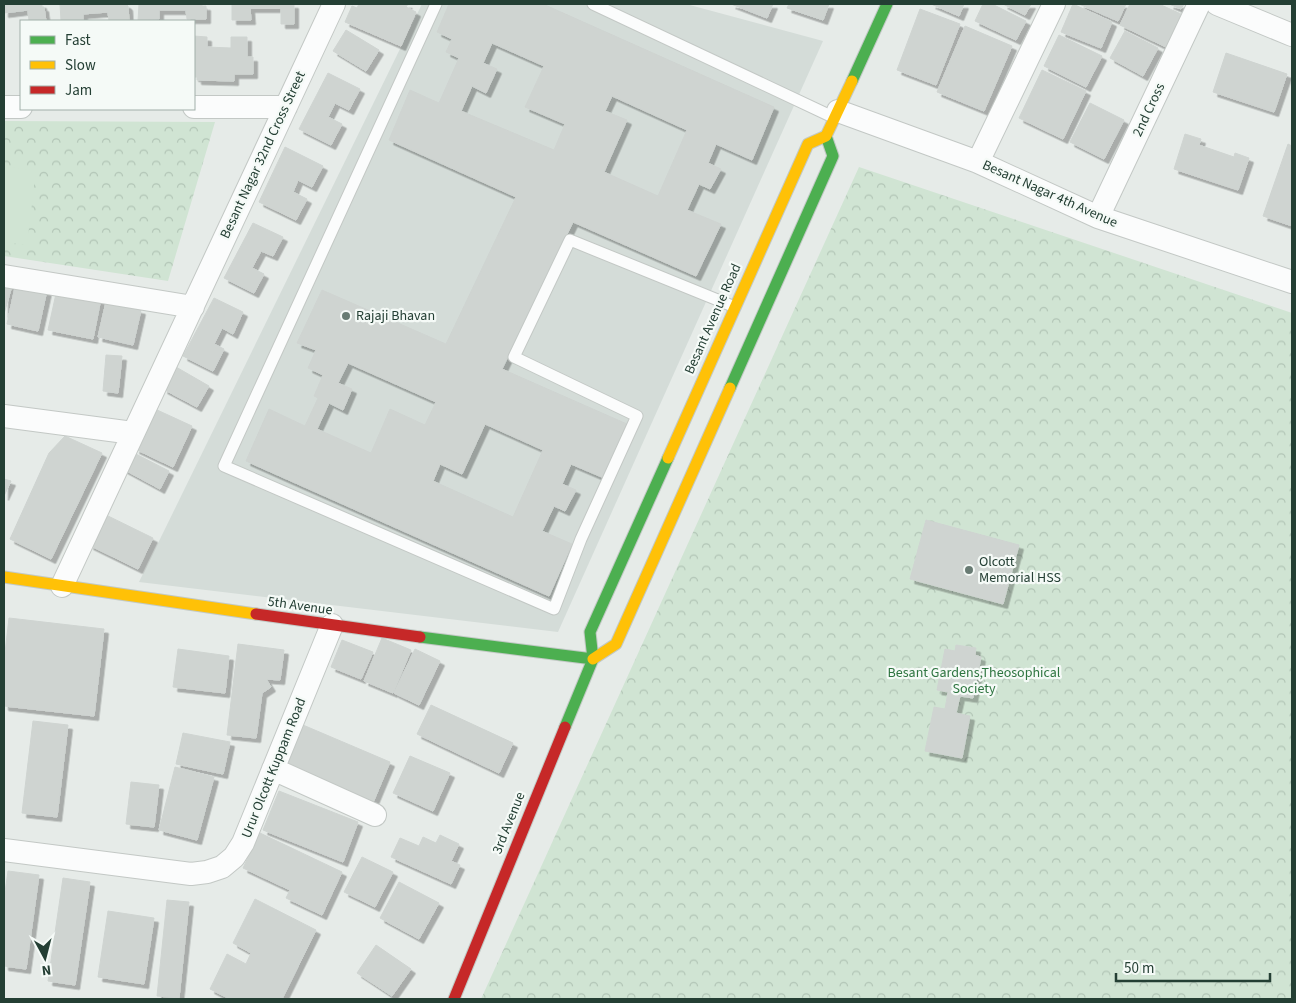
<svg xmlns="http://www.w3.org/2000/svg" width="1296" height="1003" font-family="'Source Sans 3',sans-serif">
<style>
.built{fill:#d4dcd8}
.forest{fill:url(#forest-crowns)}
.garden{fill:#d0e4d3}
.building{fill:#cfd4d1;stroke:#cfd4d1;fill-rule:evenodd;filter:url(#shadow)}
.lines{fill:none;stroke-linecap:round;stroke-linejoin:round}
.lane-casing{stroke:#c3c8c5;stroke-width:13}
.street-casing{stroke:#c3c8c5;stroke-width:24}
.fast-casing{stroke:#c2c9c5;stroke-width:13}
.slow-casing{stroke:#c2c9c5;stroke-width:13}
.jam-casing{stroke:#c2c9c5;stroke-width:13}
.lane{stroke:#fbfcfc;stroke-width:11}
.street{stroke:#fbfcfc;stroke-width:22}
.fast{stroke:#4caf50;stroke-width:11}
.slow{stroke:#ffc107;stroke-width:11}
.jam{stroke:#c62828;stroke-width:11}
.poi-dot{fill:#687b73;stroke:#f5faf7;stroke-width:2}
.labels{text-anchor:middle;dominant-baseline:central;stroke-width:4.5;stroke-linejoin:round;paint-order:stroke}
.street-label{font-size:14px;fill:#243f34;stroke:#f5faf7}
.poi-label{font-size:14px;fill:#243f34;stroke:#f5faf7;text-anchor:start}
.park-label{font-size:14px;fill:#2e7540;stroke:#f5faf7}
</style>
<defs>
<pattern id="forest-crowns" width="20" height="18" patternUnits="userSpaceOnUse" patternTransform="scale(1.25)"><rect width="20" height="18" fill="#d0e4d3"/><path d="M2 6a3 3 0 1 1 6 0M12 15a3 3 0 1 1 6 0" fill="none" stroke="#b2c5b6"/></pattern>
<filter id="shadow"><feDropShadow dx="4.5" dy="4.5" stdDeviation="0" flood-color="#0004"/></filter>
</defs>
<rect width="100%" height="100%" fill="#e6ebe8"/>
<path class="built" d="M422,4H686L823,41L558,632L139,582Z"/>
<path class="forest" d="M4,121L215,122L168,281L4,256Z
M859,167L1292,313V999H481Z"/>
<path class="garden" d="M4,167L36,170L27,245L4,242Z"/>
<path class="building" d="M4,4H42V7H44L46,21H29L28,10L4,13Z
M60,4H126L128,6L129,21H109L108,12L83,14V21H61Z
M139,4H202V6H206V19H187L186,10H159V19L138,21Z
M232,4H294V24H281V8H250L251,20H232Z
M359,4H408L406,7L416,12L401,46L345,22L352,6L357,8Z
M449,4H543L774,107L752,160L716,144L708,163L721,169L710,189L699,184L687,210L721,224L696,276L573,222L502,369L627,424L604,478L571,464L562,484L576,490L565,511L554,506L542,531L572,544L549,596L246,461L269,409L305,426L318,398L314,396L323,375L308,368L316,350L297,343L322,290L446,344L516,197L389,140L410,90L439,103L459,58L446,52L452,39L437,32ZM492,43L544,66L525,107L565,124L554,150L461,111L472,86L486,93L497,69L483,63ZM612,96L687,130L658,196L604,172L627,120L605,111ZM348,363L436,402L425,425L390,409L371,453L317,429L329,403L343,410L352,389L338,383ZM485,424L543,450L513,517L433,481L440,464L462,474Z
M731,4H773L767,18Z
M789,4H829L823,20L787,8Z
M931,4H964L959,16Z
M983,4H992L1026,21L1016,40L975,21Z
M1003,4H1031L1025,15Z
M1073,4L1112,22L1101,48L1061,32Z
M1079,4H1126L1118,21Z
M1130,4H1159L1181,14L1166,47L1120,25Z
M1169,4H1184L1181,9Z
M920,9L960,24L936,85L897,70Z
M965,26L1012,46L984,111L937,92Z
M346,30L379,50L366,71L333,51Z
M1125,31L1158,48L1143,76L1110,58Z
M1059,35L1102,56L1086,87L1044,66Z
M194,36L207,37V47L231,48V37H247V57H253V74H234V81L197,80V77H194Z
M1226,53L1287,74L1274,112L1213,92Z
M1042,70L1086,91L1063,139L1019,118Z
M328,73L360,89L349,110L335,103L328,117L342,124L331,145L299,129Z
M1090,103L1124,120L1104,159L1070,142Z
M1185,134L1201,139L1199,145L1234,157L1235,153L1249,158L1238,190L1174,169Z
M1288,144L1292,146V226L1263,216Z
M285,147L323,166L312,187L298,180L293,192L307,199L296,220L259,202Z
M253,223L283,237L273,256L261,251L252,268L264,274L254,293L224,278Z
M4,280L13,282L4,314Z
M16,283L47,290L38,331L7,324Z
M57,289L101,298L93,339L48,330Z
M214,298L243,312L233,334L222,328L214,344L224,349L213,371L183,356Z
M106,302L141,310L133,345L98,337Z
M106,355L122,356L118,393L103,391Z
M176,367L209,386L197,407L163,389Z
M155,409L192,426L173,467L135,449Z
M65,436L102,453L51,559L10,539L49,453Z
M132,452L169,471L160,489L123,469Z
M4,479L11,481L4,496Z
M104,514L153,538L138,569L89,545Z
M926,520L1019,545L1003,604L910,579Z
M9,618L104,629L94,716L4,706V661Z
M382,638L411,650L393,693L364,681Z
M342,640L373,652L361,679L331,667Z
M238,644L284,650L280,680L266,679L271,687L262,693L256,738L227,735Z
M956,645L976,648L975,655L981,657L973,698L960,696L956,713L970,716L962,758L925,751L934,707L945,709L948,692L937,690L945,649L955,651Z
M178,649L229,656L225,693L173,687Z
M415,649L440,661L419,705L394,693Z
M431,705L513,743L499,773L417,734Z
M33,721L68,725L57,817L22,813Z
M303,725L390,762L372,805L285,768Z
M183,733L230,742L223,774L176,764Z
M410,756L450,773L433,811L393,793Z
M175,767L214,777L197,840L159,830Z
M131,782L159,785L154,827L126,824Z
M279,791L358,822L343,862L263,830Z
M260,833L342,872L322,915L286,898L290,890L243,868Z
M440,835L459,844L451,861L460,865L451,884L391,857L400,838L419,846L423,837L436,843Z
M362,857L393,872L375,907L344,892Z
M8,871L39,875L26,969L4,966V899Z
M63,878L90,882L75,985L48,981Z
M399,882L439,903L419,939L380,918Z
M255,899L316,930L282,999H230L210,989L227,954L246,964L251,953L233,943Z
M167,900L189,902L179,998L157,996Z
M108,911L154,918L144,984L98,977Z
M376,945L411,969L392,996L357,973Z"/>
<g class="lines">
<defs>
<path id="lane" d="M436,4L224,466L554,609L581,539L637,416L514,357L570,240L735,307
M593,4L835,118"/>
<path id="street" d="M1217,4L1292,35
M4,107H21
M194,107H286
M838,111L978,162L1098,217L1292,282
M978,162L1054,4
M1098,217L1199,4
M4,276L193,307
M4,416L133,433
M62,586L334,4
M273,769L375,815
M4,850L191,874L207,872L222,867L234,857L243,843L332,625"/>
<path id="fast" d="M852,81L887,4
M730,388L833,156L826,136
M420,637L593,659
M565,727L593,659L590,632L668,458"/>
<path id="slow" d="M668,458L808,144L826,136L852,81
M4,577L256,614
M593,659L616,644L730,388"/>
<path id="jam" d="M256,614L420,637
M454,999L565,727"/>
</defs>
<use href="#lane" class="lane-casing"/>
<use href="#street" class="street-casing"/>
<use href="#fast" class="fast-casing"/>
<use href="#slow" class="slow-casing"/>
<use href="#jam" class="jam-casing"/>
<use href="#lane" class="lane"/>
<use href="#street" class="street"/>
<use href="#fast" class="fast"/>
<use href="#slow" class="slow"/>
<use href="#jam" class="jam"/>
</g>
<g class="poi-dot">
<circle cx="346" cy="316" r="5"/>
<circle cx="969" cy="570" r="5"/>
</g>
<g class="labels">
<g class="street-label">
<text transform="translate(1149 110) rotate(-65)">2nd Cross</text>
<text transform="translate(263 155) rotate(-65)">Besant Nagar 32nd Cross Street</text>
<text transform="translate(1050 194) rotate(24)">Besant Nagar 4th Avenue</text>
<text transform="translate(713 319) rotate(-66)">Besant Avenue Road</text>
<text transform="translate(300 606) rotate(8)">5th Avenue</text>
<text transform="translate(274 768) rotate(-68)">Urur Olcott Kuppam Road</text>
<text transform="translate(509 823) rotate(-68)">3rd Avenue</text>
</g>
<g class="poi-label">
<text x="356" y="316">Rajaji Bhavan</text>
<text x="979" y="562">Olcott<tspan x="979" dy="16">Memorial HSS</tspan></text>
</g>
<g class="park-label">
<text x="974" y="673">Besant Gardens,Theosophical<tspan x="974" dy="16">Society</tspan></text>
</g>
</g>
<rect width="1296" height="1003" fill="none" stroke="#243f34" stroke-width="10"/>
<rect x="20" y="20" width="175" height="90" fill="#f5faf7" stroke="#a1afa9"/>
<rect x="30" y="36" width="25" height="8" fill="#4caf50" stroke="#a1afa9"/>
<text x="65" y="45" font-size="15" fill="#243f34">Fast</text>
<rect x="30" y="61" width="25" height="8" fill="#ffc107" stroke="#a1afa9"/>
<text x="65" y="70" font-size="15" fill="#243f34">Slow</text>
<rect x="30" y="86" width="25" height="8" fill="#c62828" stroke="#a1afa9"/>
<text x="65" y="95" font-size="15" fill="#243f34">Jam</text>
<g transform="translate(45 958) rotate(173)" stroke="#f5faf7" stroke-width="4" paint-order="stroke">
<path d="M0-4L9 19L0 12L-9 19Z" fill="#243f34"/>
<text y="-8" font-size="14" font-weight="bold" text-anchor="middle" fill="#243f34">N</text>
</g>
<path d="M1116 973v8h154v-8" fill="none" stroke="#243f34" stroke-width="2.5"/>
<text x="1124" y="973" font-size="15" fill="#243f34" stroke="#f5faf7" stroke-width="4" paint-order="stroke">50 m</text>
</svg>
